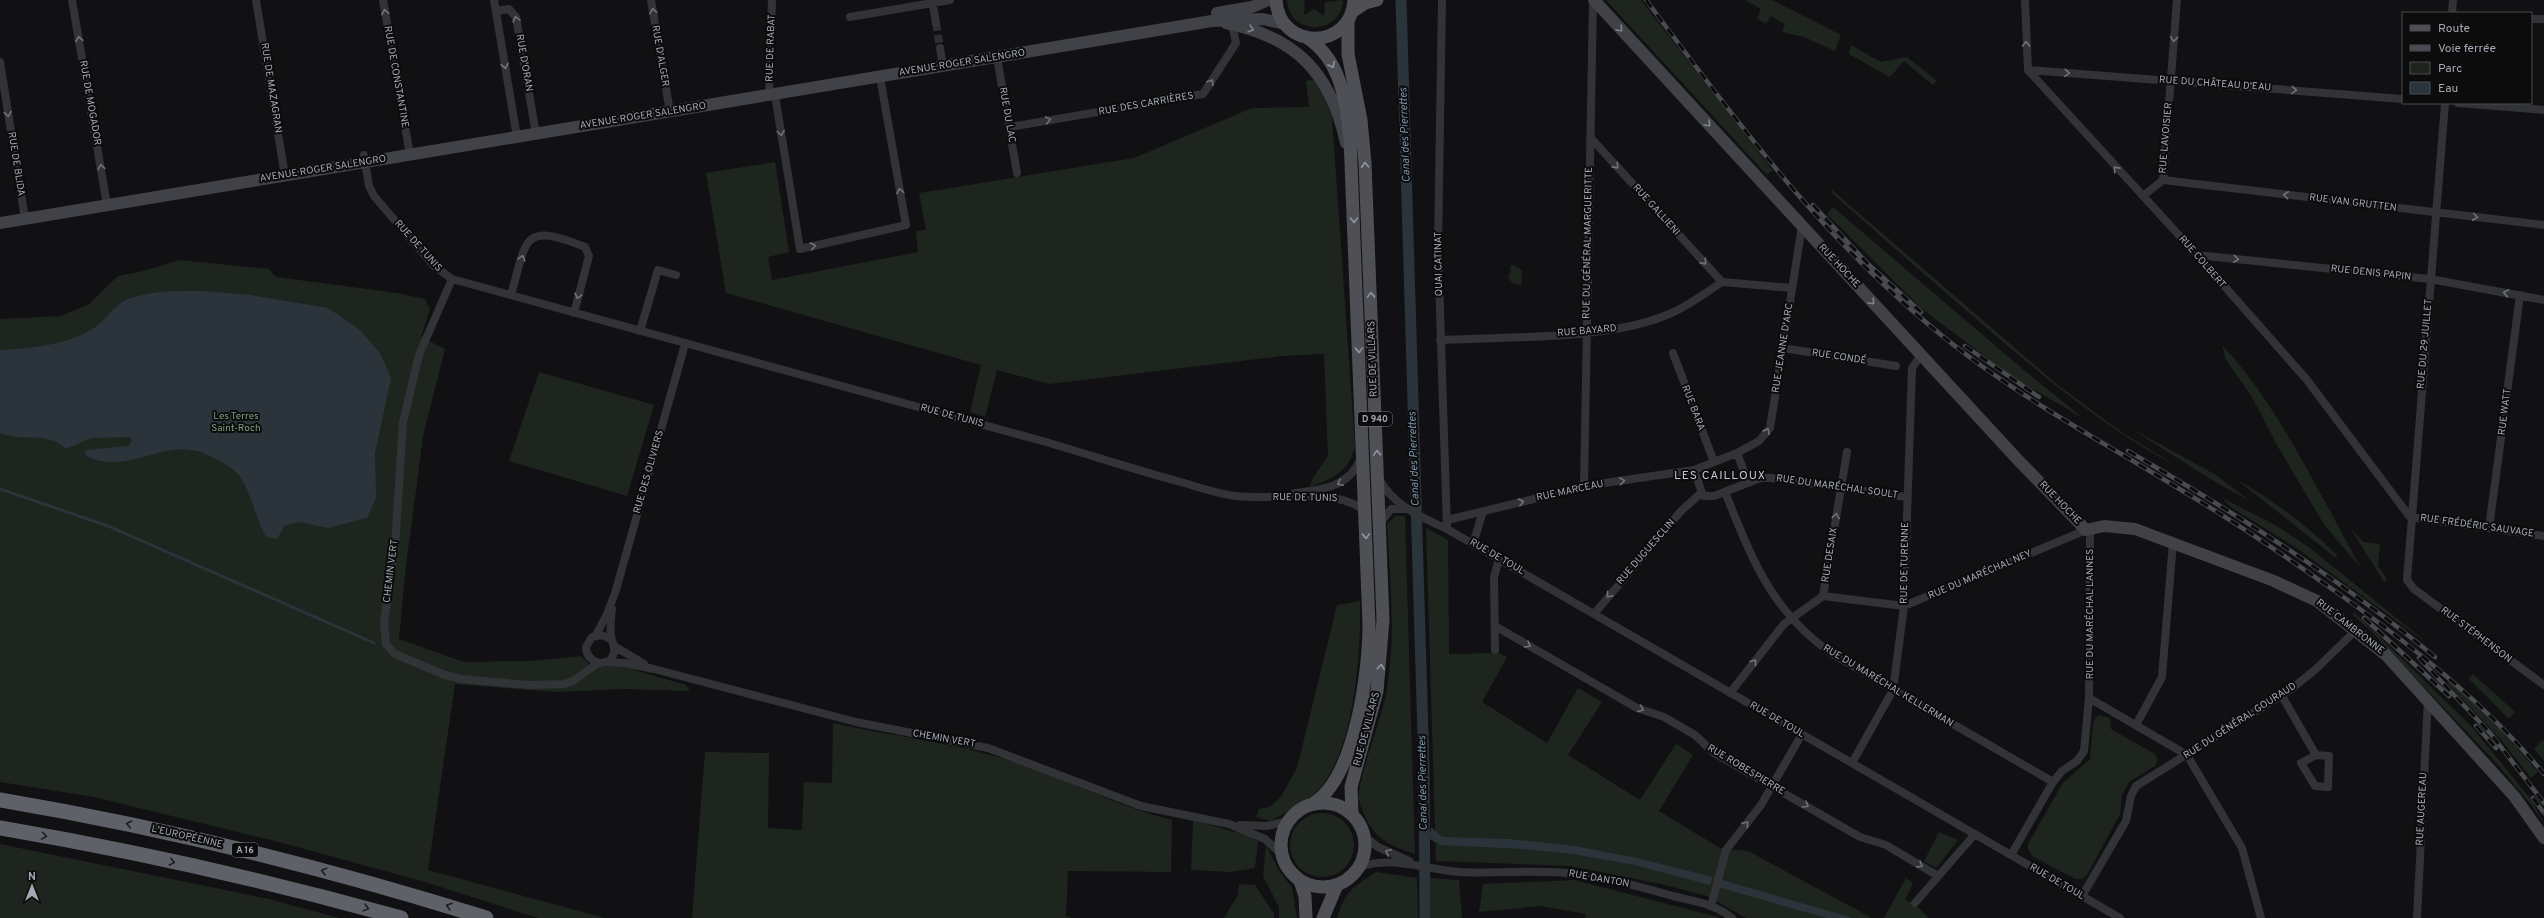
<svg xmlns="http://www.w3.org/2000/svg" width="2544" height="918" font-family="Overpass,sans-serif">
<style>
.green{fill:#1e251e}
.water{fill:#2b343a}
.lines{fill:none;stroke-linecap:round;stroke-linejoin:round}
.stream{stroke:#2b343a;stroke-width:3}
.canal{stroke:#2b343a;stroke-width:11}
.street-tunnel{stroke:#2e2f33;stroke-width:8;stroke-dasharray:8 4;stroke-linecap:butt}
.street{stroke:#323337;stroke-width:8}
.secondary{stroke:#404247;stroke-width:12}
.primary{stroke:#4e5056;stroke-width:13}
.highway{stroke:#5f6168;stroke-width:15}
.rail-casing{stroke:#494b50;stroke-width:4.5}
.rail{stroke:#0c0c0d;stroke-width:3;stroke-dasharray:9;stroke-linecap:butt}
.oneway{stroke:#70737b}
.oneway2{stroke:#80848d}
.oneway3{stroke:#9296a0}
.oneway4{stroke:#1d1d1f}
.labels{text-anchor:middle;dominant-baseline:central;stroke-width:4;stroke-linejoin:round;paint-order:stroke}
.shield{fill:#0c0c0d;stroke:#767981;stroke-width:1}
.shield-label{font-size:9px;font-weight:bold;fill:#a3a8b3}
.street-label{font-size:10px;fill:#a3a8b3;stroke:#0c0c0d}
.park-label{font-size:10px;fill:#7b9d7d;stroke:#0c0c0d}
.water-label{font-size:11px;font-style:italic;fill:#7b96ad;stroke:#0c0c0d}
.quarter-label{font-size:12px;letter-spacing:1px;fill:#c4c7cf;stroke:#0c0c0d}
</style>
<rect width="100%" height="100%" fill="#111113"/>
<path class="green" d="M1287,0H1303L1305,3L1304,15L1314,9L1324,16L1325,2L1343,0C1341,36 1289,36 1287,0Z
M1606,0H1641L1773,171L1766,174Z
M1745,0H1772L1841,35L1835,51L1804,37L1782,32L1785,24L1771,16L1766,24L1757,18L1761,9Z
M1851,45L1881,62L1907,57L1937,81L1933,85L1904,61L1890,77L1849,54Z
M1317,79L1332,117L1355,446C1350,471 1333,478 1310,487L1313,478L1328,456L1324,354L1282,356L1049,384L997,370L985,417L970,412L981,365L726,293L706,173L775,162L789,252L768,257L772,280L918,252L916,231L926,230L919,193L1134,158L1252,108L1309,107L1306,81Z
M1832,190L2059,386L2120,431L2178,467C2107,429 2050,382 1989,330C1936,285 1884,239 1832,193Z
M1833,207L2025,371L2083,418L2014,378L1922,309L1827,214Z
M180,260L269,269L276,277L397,293L425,299L430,309L421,337L445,349L423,436L405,574L399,639L464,662L531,661L581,656L593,668L617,665L686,685L690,691L624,689L555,692L455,684L428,870L605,918H538L425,882L279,842L94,797L0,782V319L61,316L89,304L118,276L143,271Z
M1513,265L1522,270L1521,285L1514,284L1508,278L1511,270L1510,266Z
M2222,345C2278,404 2321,497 2361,568L2325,526L2278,447L2252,397L2226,360Z
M539,372L654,405L627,496L509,461Z
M2127,426L2216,475L2250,501L2212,480Z
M2236,479C2273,500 2306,525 2337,555L2336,558Z
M2222,498L2277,526L2310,548L2431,646L2298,549L2231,507Z
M1396,516H1405L1415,854C1382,843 1371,836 1359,801C1355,788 1381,718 1385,699C1397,641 1390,582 1387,524Z
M2349,526L2363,542L2380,544L2378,566L2387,579L2384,582Z
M1426,528L1448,540L1449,654L1498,653L1507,657L1482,702L1547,743L1578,688L1602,702L1568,755L1640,800L1676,744L1693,755L1659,811L1720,848L1748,851L1872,918H1746L1707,896L1661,884L1570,866L1436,861Z
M1360,601C1361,652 1355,761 1312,796C1300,806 1284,813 1271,821L1256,817L1259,809L1269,807L1280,798L1297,768L1337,605Z
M2355,613L2472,727L2533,802L2544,824L2532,806L2499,766L2369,629L2352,614Z
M2473,674L2515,712L2509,719L2469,679Z
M2450,681L2505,734L2538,772L2531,778L2501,740L2447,683Z
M2100,715L2110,718L2111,729L2155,754L2158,760L2155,766L2129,782L2122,795L2120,814L2087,875L2082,879H2075L2032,856L2027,846L2062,784L2090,759L2093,724L2096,717Z
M833,723C893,736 956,743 1015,762C1068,780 1116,806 1172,820L1171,872L1068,871L1066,916L1072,918H692L705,752L769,753L768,828L802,830L804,782L832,783Z
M2542,740L2544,741V761L2534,749Z
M1290 845a32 32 0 1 1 64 0a32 32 0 1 1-64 0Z
M1193,820L1249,836L1258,841L1255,868L1230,872L1191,870Z
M1939,832L1958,840L1936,868L1924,861Z
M0,844L269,899L339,918H0Z
M1266,845L1279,871L1292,887L1297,918H1279V907L1263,876Z
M1376,872L1417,878L1418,918H1337C1346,890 1352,888 1376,872Z
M1430,878L1459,880L1462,918H1431Z
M1906,878L1913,883L1905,900L1913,903L1929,918H1884Z
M1574,880L1718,917L1719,918H1585L1586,914L1540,906L1479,912L1483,884Z
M1239,884L1255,885L1274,914V918H1224L1238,895Z"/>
<path class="water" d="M204,291L250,295L328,308L360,330L380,353L391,378L375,453L376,498L367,518L328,528L300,522L285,525L277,539L266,537C256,518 252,496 241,478C235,469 224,463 214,458C209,456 203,452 197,451C157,441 124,477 85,455L86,450L129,446L132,440L129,437L91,438L66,449C46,430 24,443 0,433V350C27,349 72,344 94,328C108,319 114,304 131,298C153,290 181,291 204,291Z
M1431,827L1442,837L1509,839L1574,846L1637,858L1713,877L1710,885L1635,865L1573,854L1524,849L1440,845L1430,839Z
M1722,880L1853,918H1826L1718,887Z"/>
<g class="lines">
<path class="stream" d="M0,489L108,526L374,643
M1424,832L1433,835"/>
<path class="canal" d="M1401,0L1424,768L1425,918"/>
<path class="street-tunnel" d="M936,23L940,48"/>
<path class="street" d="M72,0L107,205
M256,0L285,176
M383,0L410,155
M494,0L517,137
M651,0L670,112
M932,0L936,23
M1442,0L1438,247L1447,529
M2025,0L2028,70L2197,255L2307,380L2410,517L2544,536
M496,11L509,9L516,17L536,134
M2452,13L2453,0
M850,17L950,0
M2531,19H2544
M940,48L943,67
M997,57L1017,173
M0,62L25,219
M2028,70L2403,99
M775,95L800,249L906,225L880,77
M769,96L772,0
M2445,103L2407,580L2414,589L2544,685
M2458,103L2544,110
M1010,127L1203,94L1236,43L1232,24
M1590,137L1722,282
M364,155L369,186L374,196L434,266L452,279L1046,442C1090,455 1133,469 1177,481C1196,486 1216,494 1236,496C1274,501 1334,486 1365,511
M2163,180L2544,225
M2163,180L2177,0
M2143,196L2163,180
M2197,255L2430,279L2544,300
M452,279L419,355L403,422L395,547L384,622L386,644L395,654L445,675L461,679L529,685L564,684L573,681L598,663
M1722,282L1792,288
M511,295C527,240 521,221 585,247L589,256L574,313
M640,331L658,270L676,275
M1440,340C1511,336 1602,341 1667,315C1687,307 1704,294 1722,282
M1783,348L1896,366
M1673,353L1714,462
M1737,453L1759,441L1770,428L1802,226
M1737,453L1746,477L1745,484L1714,496H1703L1694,470Z
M1379,479C1394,506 1421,517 1447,529L2120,918
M1745,484L1761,478H1771L1906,497
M1584,486L1593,0
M1725,492C1752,559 1771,612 1834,655L2053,782
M1295,493C1321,490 1349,487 1360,460
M1447,520L1591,485L1694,470
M1380,524L1391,509H1407
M2489,528L2520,295
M1473,544L1483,511
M1823,596L1904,606L2086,530
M1594,614L1681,511L1701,493
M1495,626L1637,708L1664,717L1695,735L1714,753L1860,837L1886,845L1938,876
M596,635L608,612L616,590L685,344
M612,640L602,635L592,637L586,647C586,664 610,670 614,652C615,647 613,644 612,640C609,631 611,618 612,609
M614,646L644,664
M1495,650L1494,577L1499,559
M605,662L624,663L654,669L856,722L988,748L1141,806L1229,824L1265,839L1281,854
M1730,693L1784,624L1823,596L1847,452
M2282,696L2316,755
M2089,698L2187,755L2242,848L2261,918
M2136,725L2162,677L2173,542
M2316,755L2329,756L2328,787L2315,786L2301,763Z
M1852,763L1893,690L1904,606L1912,368L1921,355
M1240,825L1267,826L1288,821
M1364,836L1378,847L1409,861
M2011,855L2053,782L2062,771L2077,761L2084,751L2089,698L2090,529
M1359,867C1393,855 1426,870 1460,872C1498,874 1538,869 1576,874C1609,878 1641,887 1673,896C1694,901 1715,904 1732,918
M2082,896L2126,821L2131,796L2136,786L2290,690L2316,669L2356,630
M1915,903L1975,834
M1711,906L1726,850L1761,805L1802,734
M2417,918L2428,699"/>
<path class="secondary" d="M1594,0L2018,460L2086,530L2104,526L2135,529L2274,581L2317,601L2386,655L2514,796L2544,838
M1217,13L1252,7L1268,0
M1226,23C1296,37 1331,73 1346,143
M0,223L1212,21L1263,19L1285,24"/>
<path class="primary" d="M1276,0C1279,51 1351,51 1354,0
M1353,11L1365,3L1377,0
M1348,21V54L1361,120L1365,163L1383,620L1377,691L1351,787L1352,814
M1306,37C1341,59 1346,101 1350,138L1369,624C1369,670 1356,776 1314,803
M1281 845a42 42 0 1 1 84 0a42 42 0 1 1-84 0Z
M1300,881L1305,896L1306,918
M1323,918L1337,885"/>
<path class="highway" d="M0,800C165,828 327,868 486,918
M0,828C135,851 269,881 401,918"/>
<defs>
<path id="rail" d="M1646,0C1747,135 1835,257 1972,359C2040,409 2115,449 2186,493C2240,525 2291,560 2342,596C2416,649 2485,703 2544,774
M1813,205L1868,264L1921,312
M1965,346L2039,397
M2128,451C2235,513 2339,578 2435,657
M2364,618L2449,696
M2419,658L2491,734L2544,803
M2476,726L2496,748
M2533,798L2544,813"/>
</defs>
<use href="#rail" class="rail-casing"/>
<use href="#rail" class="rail"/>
</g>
<defs><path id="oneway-chevron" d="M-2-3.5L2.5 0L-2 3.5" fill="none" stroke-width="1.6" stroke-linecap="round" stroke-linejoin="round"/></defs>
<g class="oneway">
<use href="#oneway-chevron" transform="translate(653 11) rotate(-100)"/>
<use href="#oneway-chevron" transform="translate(385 12) rotate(-100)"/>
<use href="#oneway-chevron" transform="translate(516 19) rotate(-105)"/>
<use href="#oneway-chevron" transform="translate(79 39) rotate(-100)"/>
<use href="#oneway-chevron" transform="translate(2174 39) rotate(95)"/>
<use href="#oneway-chevron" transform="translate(2026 44) rotate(-92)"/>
<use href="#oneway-chevron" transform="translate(505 66) rotate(80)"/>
<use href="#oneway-chevron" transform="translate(2067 73) rotate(4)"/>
<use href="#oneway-chevron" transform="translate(1211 82) rotate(-57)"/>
<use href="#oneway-chevron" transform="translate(2294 90) rotate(4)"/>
<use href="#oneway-chevron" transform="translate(8 114) rotate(81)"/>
<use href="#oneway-chevron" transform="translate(1048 120) rotate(-10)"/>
<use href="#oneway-chevron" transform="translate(781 133) rotate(81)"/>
<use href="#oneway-chevron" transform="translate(1616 166) rotate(48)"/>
<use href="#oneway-chevron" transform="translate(101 167) rotate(-100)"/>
<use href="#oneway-chevron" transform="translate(2116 169) rotate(-132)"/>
<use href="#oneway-chevron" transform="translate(900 191) rotate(-100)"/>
<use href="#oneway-chevron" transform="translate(2286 195) rotate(-173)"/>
<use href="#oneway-chevron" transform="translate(2475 217) rotate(7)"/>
<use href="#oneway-chevron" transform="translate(813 246) rotate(-12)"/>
<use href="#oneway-chevron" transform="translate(522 258) rotate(-74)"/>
<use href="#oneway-chevron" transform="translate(2236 259) rotate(6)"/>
<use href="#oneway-chevron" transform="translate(1704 262) rotate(48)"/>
<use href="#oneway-chevron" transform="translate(2506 293) rotate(-170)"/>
<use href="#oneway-chevron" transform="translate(578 296) rotate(105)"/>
<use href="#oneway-chevron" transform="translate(1767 431) rotate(-61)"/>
<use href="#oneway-chevron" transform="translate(1622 481) rotate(-7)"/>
<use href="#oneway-chevron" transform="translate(1340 483) rotate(153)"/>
<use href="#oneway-chevron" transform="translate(1521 502) rotate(-14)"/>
<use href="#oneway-chevron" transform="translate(1836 516) rotate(-81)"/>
<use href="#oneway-chevron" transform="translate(1609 595) rotate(131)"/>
<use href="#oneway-chevron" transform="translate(1528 645) rotate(30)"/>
<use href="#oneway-chevron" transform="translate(1754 662) rotate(-52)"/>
<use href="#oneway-chevron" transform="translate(1641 709) rotate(22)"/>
<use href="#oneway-chevron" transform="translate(1806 805) rotate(30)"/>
<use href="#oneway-chevron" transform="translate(1746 824) rotate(-50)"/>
<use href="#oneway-chevron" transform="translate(1388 852) rotate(-155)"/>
<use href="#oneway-chevron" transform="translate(1920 865) rotate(30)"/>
</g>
<g class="oneway2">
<use href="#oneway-chevron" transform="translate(1251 29) rotate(16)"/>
<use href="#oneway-chevron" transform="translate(1620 29) rotate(47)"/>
<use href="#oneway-chevron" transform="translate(1708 124) rotate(47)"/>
<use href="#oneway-chevron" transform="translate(1872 302) rotate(47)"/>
</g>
<g class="oneway3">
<use href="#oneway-chevron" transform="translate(1332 65) rotate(62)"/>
<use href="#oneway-chevron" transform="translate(1365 165) rotate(-93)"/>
<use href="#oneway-chevron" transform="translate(1354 220) rotate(88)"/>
<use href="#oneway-chevron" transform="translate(1371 295) rotate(-92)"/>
<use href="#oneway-chevron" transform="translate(1359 350) rotate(88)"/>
<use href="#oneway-chevron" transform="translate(1377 453) rotate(-92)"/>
<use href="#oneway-chevron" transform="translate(1366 536) rotate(88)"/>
<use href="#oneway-chevron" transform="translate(1381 667) rotate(-84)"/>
</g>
<g class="oneway4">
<use href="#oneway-chevron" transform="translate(129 824) rotate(-168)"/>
<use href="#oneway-chevron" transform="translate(44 836) rotate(9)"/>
<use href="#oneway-chevron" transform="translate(172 862) rotate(13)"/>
<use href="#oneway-chevron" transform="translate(324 871) rotate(-165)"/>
<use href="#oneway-chevron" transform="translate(449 906) rotate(-163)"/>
<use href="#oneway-chevron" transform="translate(366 908) rotate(15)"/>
</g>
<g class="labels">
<g class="shield">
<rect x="1358" y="412" width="34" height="14" rx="3"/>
<rect x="232" y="843" width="26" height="14" rx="3"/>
</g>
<g class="shield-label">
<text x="1375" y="419">D 940</text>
<text x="245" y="850">A 16</text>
</g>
<g class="street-label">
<text transform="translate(771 48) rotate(-88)">RUE DE RABAT</text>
<text transform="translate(660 56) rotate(80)">RUE D'ALGER</text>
<text transform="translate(524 63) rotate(80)">RUE D'ORAN</text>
<text transform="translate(962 63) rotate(-9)">AVENUE ROGER SALENGRO</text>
<text transform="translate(396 77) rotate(80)">RUE DE CONSTANTINE</text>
<text transform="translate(2215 84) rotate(4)">RUE DU CHÂTEAU D'EAU</text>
<text transform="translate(271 88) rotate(81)">RUE DE MAZAGRAN</text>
<text transform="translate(90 103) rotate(80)">RUE DE MOGADOR</text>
<text transform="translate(1146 104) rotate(-10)">RUE DES CARRIÈRES</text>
<text transform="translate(1007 115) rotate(80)">RUE DU LAC</text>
<text transform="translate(643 116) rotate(-9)">AVENUE ROGER SALENGRO</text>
<text transform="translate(2166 138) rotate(-85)">RUE LAVOISIER</text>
<text transform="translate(16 164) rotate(81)">RUE DE BLIDA</text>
<text transform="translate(323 169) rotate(-9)">AVENUE ROGER SALENGRO</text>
<text transform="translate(2353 203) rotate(7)">RUE VAN GRUTTEN</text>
<text transform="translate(1656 210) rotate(48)">RUE GALLIENI</text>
<text transform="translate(1588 243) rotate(-89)">RUE DU GÉNÉRAL MARGUERITTE</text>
<text transform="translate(418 246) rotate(48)">RUE DE TUNIS</text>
<text transform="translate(2202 262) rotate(49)">RUE COLBERT</text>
<text transform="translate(1439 264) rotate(-91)">QUAI CATINAT</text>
<text transform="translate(1839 266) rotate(47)">RUE HOCHE</text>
<text transform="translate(2371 273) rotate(6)">RUE DENIS PAPIN</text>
<text transform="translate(1587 331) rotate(-5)">RUE BAYARD</text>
<text transform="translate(2425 344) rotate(-85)">RUE DU 29 JUILLET</text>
<text transform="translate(1783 348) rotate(-81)">RUE JEANNE D'ARC</text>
<text transform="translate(1839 357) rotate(9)">RUE CONDÉ</text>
<text transform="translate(1373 359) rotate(-92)">RUE DE VILLARS</text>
<text transform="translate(1693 408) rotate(69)">RUE BARA</text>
<text transform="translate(2505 412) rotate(-83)">RUE WATT</text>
<text transform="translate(952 416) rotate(15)">RUE DE TUNIS</text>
<text transform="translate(649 472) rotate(-74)">RUE DES OLIVIERS</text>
<text transform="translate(1837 487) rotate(8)">RUE DU MARÉCHAL SOULT</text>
<text transform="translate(1570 491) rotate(-12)">RUE MARCEAU</text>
<text transform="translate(1305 498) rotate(1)">RUE DE TUNIS</text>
<text transform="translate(2060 503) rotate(46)">RUE HOCHE</text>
<text transform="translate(2477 526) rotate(8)">RUE FRÉDÉRIC SAUVAGE</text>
<text transform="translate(1646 552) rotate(-49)">RUE DUGUESCLIN</text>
<text transform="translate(1830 555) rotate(-81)">RUE DESAIX</text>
<text transform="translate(1497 557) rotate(30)">RUE DE TOUL</text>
<text transform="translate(1905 563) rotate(-89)">RUE DE TURENNE</text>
<text transform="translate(391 571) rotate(-83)">CHEMIN VERT</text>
<text transform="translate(1980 575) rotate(-23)">RUE DU MARÉCHAL NEY</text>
<text transform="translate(2090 614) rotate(-90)">RUE DU MARÉCHAL LANNES</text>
<text transform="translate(2350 627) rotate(38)">RUE CAMBRONNE</text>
<text transform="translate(2476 635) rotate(37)">RUE STÉPHENSON</text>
<text transform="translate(1888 686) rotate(31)">RUE DU MARÉCHAL KELLERMAN</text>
<text transform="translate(1777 720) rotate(30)">RUE DE TOUL</text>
<text transform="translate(2240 721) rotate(-33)">RUE DU GÉNÉRAL GOURAUD</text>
<text transform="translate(1367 729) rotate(-75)">RUE DE VILLARS</text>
<text transform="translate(944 739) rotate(10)">CHEMIN VERT</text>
<text transform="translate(1746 770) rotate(31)">RUE ROBESPIERRE</text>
<text transform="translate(2422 809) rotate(-87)">RUE AUGEREAU</text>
<text transform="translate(187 837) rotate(13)">L'EUROPÉENNE</text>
<text transform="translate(1599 879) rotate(10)">RUE DANTON</text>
<text transform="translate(2057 882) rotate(30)">RUE DE TOUL</text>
</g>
<g class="park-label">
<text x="236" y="416">Les Terres<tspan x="236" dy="12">Saint-Roch</tspan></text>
</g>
<g class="water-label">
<text transform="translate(1405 135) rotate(-92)">Canal des Pierrettes</text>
<text transform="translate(1414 459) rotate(-92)">Canal des Pierrettes</text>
<text transform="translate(1423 783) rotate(-91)">Canal des Pierrettes</text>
</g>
<g class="quarter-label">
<text x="1720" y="476">LES CAILLOUX</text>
</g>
</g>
<rect x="2402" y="12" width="130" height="92" fill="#0c0c0d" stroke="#484a4f"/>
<rect x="2410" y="25" width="20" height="6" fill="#4e5056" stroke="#484a4f"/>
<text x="2438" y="32" font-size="12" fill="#a3a8b3">Route</text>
<rect x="2410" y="45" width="20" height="6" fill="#494b50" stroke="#484a4f"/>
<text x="2438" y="52" font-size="12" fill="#a3a8b3">Voie ferrée</text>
<rect x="2410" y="62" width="20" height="12" fill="#1e251e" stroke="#484a4f"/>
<text x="2438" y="72" font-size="12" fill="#a3a8b3">Parc</text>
<rect x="2410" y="82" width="20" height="12" fill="#2b343a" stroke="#484a4f"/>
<text x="2438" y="92" font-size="12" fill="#a3a8b3">Eau</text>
<g transform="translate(32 886)" stroke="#0c0c0d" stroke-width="3" paint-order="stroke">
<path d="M0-3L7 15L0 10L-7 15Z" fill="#a3a8b3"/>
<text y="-6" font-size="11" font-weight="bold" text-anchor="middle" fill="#a3a8b3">N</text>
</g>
</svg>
